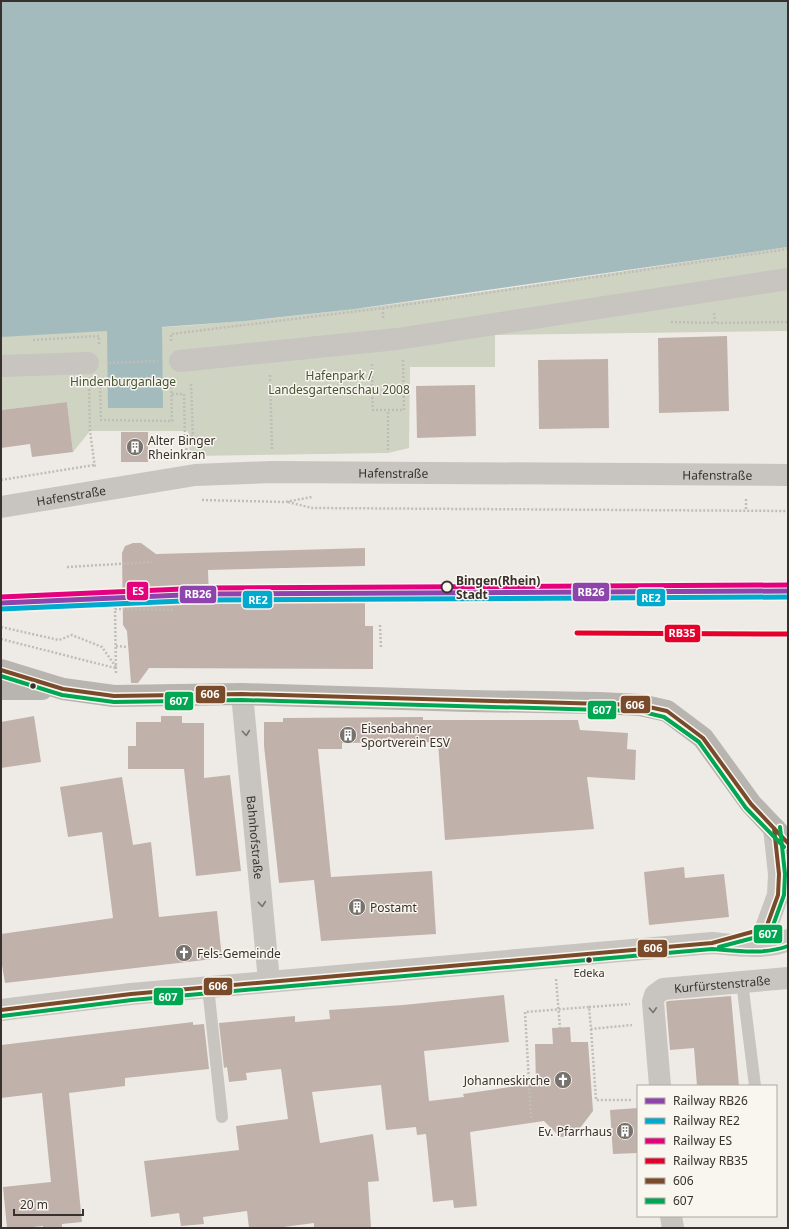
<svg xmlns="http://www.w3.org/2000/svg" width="789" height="1229" font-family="'Noto Sans',sans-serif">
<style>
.green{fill:#ced3c2}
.water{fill:#a4bbbd}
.building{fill:#c0b2aa}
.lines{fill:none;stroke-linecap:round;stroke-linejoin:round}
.path{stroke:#c1bcb7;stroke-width:2.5;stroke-dasharray:2 2;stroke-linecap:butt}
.lane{stroke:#c8c4bf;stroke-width:12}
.street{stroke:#c8c4bf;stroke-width:22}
.secondary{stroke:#b8b4af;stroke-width:22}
.bus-1-casing{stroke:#f9f5ef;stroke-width:7}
.bus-2-casing{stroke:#f9f5ef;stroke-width:7}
.bus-1{stroke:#7a4b2a;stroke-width:4}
.bus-2{stroke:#00a651;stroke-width:4}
.rail-1-casing{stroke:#f9f5ef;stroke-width:8}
.rail-2-casing{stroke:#f9f5ef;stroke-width:8}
.rail-3-casing{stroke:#f9f5ef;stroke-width:8}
.rail-4-casing{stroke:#f9f5ef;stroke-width:8}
.rail-1{stroke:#8e44ad;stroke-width:5}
.rail-2{stroke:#00a9ce;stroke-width:5}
.rail-3{stroke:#e5007d;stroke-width:5}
.rail-4{stroke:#e4002b;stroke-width:5}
.oneway{stroke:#79736f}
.stop-dot{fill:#f9f5ef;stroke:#39312d;stroke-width:2}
.bus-dot{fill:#39312d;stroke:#f9f5ef;stroke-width:1.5}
.labels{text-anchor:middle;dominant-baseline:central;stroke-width:3;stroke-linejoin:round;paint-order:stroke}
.bus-label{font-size:11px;fill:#39312d;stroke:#f9f5ef}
.park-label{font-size:12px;fill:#465433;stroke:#f9f5ef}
.poi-label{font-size:12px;fill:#39312d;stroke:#f9f5ef;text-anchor:start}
.street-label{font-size:12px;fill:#39312d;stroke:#f9f5ef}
.stop-label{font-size:12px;font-weight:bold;fill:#39312d;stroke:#f9f5ef;text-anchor:start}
.line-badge{stroke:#f9f5ef;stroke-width:1.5}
.badge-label{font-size:11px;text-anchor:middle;font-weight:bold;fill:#fff}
</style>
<rect width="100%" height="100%" fill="#eeebe6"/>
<path class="green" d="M788,247V331L495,335V367H410L409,448L388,453L190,456L188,431H90L73,452L67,402L1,410V336C107,331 213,326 319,313C476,295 632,269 788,247Z"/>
<path class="water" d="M1,1H788V247L355,309L245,321L162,327L163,408H108L107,331L1,337Z"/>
<path class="building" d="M727,336L729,411L659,413L658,338Z
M608,359L609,428L539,429L538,360Z
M475,385L476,436L417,438L416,386Z
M67,402L73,452L32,457L30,444L1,448V410Z
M121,432H148V462H121Z
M133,543H141L156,554L365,548V566L208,570L209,600L365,602V626H373V669L149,668L138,683H131L127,631L123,625L122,553L125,546Z
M34,716L41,762L1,768V722Z
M161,716H182V723H204V778L230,775L241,871L196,876L184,769H128V746H136V722H161Z
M423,717V720H578L580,730L628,733L627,749L636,750L635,780L587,777L594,829L445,840L438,742L342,743V749H318L331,877L432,871L436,934L321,941L314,880L279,883L264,746V722H283V718Z
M122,777L133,845L151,842L159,917L217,911L222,958L5,983L1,959V934L113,918L102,832L68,837L60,787Z
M684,867L685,878L724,874L729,917L649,925L644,872Z
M504,995L509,1042L424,1051L429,1101L464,1097L463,1094L536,1083L535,1044H553L552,1028L570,1027L571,1042H588L593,1111L574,1136L560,1137L544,1121L470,1132L477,1206L454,1208L453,1200L433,1202L426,1134L417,1135L416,1127L386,1130L381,1085L312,1092L320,1143L373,1134L379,1181L368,1182L371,1228H314V1223L276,1228H249L247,1211L203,1217L204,1224L181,1226L179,1213L151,1217L144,1161L239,1150L236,1126L288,1119L281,1069L246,1073L247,1080L229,1082L227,1067L224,1068L219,1023L295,1016V1022L330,1019L329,1010L403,1005Z
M731,996L739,1086H697L694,1048L670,1050L666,1002L668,1001Z
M193,1022V1025L204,1024L209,1069L125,1078V1086L69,1093L82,1222L62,1224V1228H43V1226L23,1228H7L3,1187L51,1182L42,1093L1,1098V1045Z
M638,1108V1153L613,1154L610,1110Z"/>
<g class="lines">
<path class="path" d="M383,308V318
M714,313L715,323L788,322
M671,322L715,323
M33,340L99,336V344
M171,341V334L383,308L788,249
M403,360L404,410H373L372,394H404
M109,363L158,361
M372,364V394
M270,375L272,450
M100,383L101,420L172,421L171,382
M89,385L90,431L95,468
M172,394H184L185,436
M388,450V410
M187,454L185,436H193L191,383
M1,480L94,465
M746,499V510
M202,500L285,502L312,497
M288,502L312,508L788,511
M67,567L152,562
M380,625L381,648
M1,627L59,640L72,635L102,647L116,667
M1,639L115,668
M116,646L128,647
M116,673L115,609L175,610
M556,979L560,1028
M589,1007L630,1004
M591,1029L596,1100H632
M531,1118L525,1012L589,1007L591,1029L632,1025"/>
<path class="lane" d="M742,982L755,1086
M208,987L222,1117"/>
<g class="street">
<path d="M180,361L397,339L788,279"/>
<path d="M1,366L88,363"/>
<path id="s1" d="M1,507L195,475L272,472L788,475"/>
<path id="s2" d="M242,694L269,981"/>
<path d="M766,928L778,895L779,874L774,828"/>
<path d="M1,1010L131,994L712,943C735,945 767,950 788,940"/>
<path id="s3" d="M660,1086L653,1002L655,995L663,989L788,978"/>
<path d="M671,1216L673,1228"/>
</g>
<path class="secondary" d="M1,670L63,689L114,696L242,694L467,701L599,703L640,705L667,711L703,738L751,804L788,843
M1,689H42"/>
<defs>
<path id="bus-1" d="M1,670L63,689L114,696L242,694L640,705L667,711L703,738L751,804L788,843
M1,1010L131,994L712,943L766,928L778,895L779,874L774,828"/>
<path id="bus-2" d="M1,676L62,695L114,702L242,700L639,711L664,717L699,742L746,808L784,847
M719,947L768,934L771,931L784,895L785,874L780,827
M2,1016L132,1000L712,949C737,951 764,955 788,946"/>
</defs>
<use href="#bus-1" class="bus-1-casing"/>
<use href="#bus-2" class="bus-2-casing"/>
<use href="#bus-1" class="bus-1"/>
<use href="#bus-2" class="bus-2"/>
<defs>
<path id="rail-1" d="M1,603L205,594L788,591"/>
<path id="rail-2" d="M1,609L205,600L788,597"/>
<path id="rail-3" d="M1,597L205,588L788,585"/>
<path id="rail-4" d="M577,633L788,634"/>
</defs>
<use href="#rail-1" class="rail-1-casing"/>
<use href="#rail-2" class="rail-2-casing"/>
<use href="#rail-3" class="rail-3-casing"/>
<use href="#rail-4" class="rail-4-casing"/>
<use href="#rail-1" class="rail-1"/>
<use href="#rail-2" class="rail-2"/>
<use href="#rail-3" class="rail-3"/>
<use href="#rail-4" class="rail-4"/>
</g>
<defs><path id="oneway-chevron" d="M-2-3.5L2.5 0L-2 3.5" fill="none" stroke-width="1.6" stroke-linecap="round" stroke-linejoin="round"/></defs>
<g class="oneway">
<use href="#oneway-chevron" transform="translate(246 733) rotate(85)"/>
<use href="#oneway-chevron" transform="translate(262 904) rotate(85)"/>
<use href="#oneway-chevron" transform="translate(653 1010) rotate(87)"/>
</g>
<defs>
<symbol id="building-disc" viewBox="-11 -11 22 22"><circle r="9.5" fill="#78726e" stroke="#f9f5ef"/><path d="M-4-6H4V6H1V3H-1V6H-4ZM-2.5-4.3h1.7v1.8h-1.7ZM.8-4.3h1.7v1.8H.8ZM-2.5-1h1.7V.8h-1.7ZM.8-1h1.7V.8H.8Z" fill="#fff"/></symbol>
<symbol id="church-disc" viewBox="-11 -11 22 22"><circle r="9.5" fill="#78726e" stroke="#f9f5ef"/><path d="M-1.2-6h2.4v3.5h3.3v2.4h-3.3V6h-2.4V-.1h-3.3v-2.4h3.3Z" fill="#fff"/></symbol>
</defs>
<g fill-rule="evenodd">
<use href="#building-disc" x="125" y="437" width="20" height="20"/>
<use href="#building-disc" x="338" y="725" width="20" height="20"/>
<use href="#building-disc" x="347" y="897" width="20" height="20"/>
<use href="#church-disc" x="174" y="943" width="20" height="20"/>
<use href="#church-disc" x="553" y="1070" width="20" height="20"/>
<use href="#building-disc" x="615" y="1121" width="20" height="20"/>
</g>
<circle class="stop-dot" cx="447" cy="587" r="5.5"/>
<g class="bus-dot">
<circle cx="33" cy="686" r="3.5"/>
<circle cx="589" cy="960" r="3.5"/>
</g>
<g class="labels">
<g class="bus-label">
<text x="589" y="972">Edeka</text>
</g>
<g class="park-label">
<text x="339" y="375">Hafenpark /<tspan x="339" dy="14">Landesgartenschau 2008</tspan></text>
<text x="123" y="381">Hindenburganlage</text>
</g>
<g class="poi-label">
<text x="148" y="440">Alter Binger<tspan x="148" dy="14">Rheinkran</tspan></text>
<text x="361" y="728">Eisenbahner<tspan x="361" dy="14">Sportverein ESV</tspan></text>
<text x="370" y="907">Postamt</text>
<text x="197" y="953">Fels-Gemeinde</text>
<text x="550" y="1080" text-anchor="end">Johanneskirche</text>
<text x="612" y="1131" text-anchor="end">Ev. Pfarrhaus</text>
</g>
<g class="street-label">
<text stroke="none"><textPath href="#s1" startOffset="395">Hafenstraße</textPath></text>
<text stroke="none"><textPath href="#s1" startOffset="719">Hafenstraße</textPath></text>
<text stroke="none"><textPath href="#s1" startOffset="71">Hafenstraße</textPath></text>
<text stroke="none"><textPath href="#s2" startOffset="144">Bahnhofstraße</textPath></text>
<text stroke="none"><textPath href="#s3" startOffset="161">Kurfürstenstraße</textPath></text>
</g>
<g class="stop-label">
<text x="456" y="580">Bingen(Rhein)<tspan x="456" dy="14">Stadt</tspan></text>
</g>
</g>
<g class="line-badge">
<rect x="126" y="581" width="23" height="20" rx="4" fill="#e5007d"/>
<rect x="572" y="582" width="38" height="20" rx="4" fill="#8e44ad"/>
<rect x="179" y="585" width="38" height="19" rx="4" fill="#8e44ad"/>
<rect x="636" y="588" width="30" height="19" rx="4" fill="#00a9ce"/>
<rect x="242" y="590" width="31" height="19" rx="4" fill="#00a9ce"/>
<rect x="664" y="624" width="37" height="19" rx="4" fill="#e4002b"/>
<rect x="195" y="685" width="31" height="19" rx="4" fill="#7a4b2a"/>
<rect x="164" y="691" width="30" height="20" rx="4" fill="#00a651"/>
<rect x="620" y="695" width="31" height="19" rx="4" fill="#7a4b2a"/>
<rect x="587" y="700" width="30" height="20" rx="4" fill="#00a651"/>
<rect x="753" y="924" width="30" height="20" rx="4" fill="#00a651"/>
<rect x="637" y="939" width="31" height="19" rx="4" fill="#7a4b2a"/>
<rect x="203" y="977" width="30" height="19" rx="4" fill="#7a4b2a"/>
<rect x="153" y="987" width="31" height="19" rx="4" fill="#00a651"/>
</g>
<g class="badge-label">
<text x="138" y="595">ES</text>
<text x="591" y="596">RB26</text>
<text x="198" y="598">RB26</text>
<text x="651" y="602">RE2</text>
<text x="258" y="604">RE2</text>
<text x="682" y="637">RB35</text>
<text x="210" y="698">606</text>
<text x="179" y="705">607</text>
<text x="635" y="709">606</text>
<text x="602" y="714">607</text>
<text x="768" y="938">607</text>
<text x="653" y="952">606</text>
<text x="218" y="990">606</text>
<text x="168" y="1001">607</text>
</g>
<rect width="789" height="1229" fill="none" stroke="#39312d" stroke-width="4"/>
<rect x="637" y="1085" width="140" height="132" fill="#f9f5ef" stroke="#aca7a1"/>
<rect x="645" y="1098" width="20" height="6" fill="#8e44ad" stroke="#aca7a1"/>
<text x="673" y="1105" font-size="12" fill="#39312d">Railway RB26</text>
<rect x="645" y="1118" width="20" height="6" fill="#00a9ce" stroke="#aca7a1"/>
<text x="673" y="1125" font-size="12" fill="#39312d">Railway RE2</text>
<rect x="645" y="1138" width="20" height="6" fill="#e5007d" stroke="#aca7a1"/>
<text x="673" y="1145" font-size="12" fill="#39312d">Railway ES</text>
<rect x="645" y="1158" width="20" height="6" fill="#e4002b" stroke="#aca7a1"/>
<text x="673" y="1165" font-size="12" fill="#39312d">Railway RB35</text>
<rect x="645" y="1178" width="20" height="6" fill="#7a4b2a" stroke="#aca7a1"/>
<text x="673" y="1185" font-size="12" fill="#39312d">606</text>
<rect x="645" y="1198" width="20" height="6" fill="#00a651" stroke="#aca7a1"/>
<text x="673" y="1205" font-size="12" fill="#39312d">607</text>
<path d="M14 1209v6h69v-6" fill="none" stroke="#39312d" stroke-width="2"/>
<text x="20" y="1209" font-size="12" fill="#39312d" stroke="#f9f5ef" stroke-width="3" paint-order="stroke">20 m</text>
</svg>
